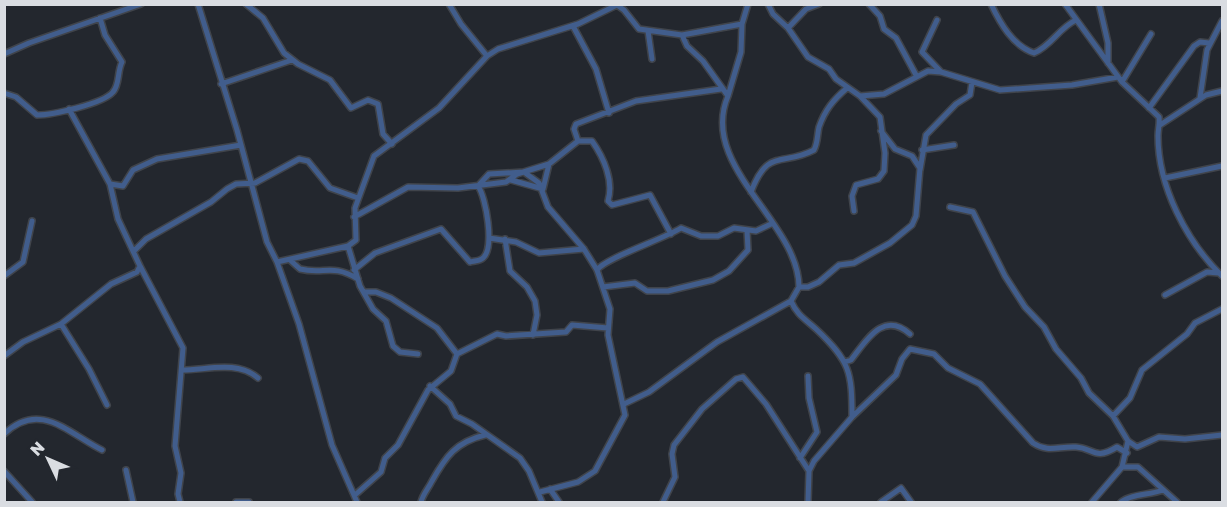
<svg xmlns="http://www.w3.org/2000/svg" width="1227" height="507" font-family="'Golos Text',sans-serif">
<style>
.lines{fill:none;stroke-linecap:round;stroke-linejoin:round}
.street-casing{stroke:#40444b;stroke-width:8}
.street{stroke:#415d8c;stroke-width:5}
</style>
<rect width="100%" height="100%" fill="#23272e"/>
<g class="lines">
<defs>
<path id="street" d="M198,4L237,130L267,242L277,262L299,324L332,445L357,502
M246,4L263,18L284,53L298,64L330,80L351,108L368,100L378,104L383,134L392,144
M449,4L461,24L487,56
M768,4L773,14L788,28L808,57L829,69L836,79L860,96L884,94L928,71L941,72L1000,90L1072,85L1118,77
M869,4L880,16L884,29L896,38L916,75
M991,4C1000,23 1013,46 1034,53C1051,46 1059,28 1076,20
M1065,4L1122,82L1159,117C1160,124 1158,129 1158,136C1158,187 1187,242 1222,276
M1099,4L1108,43V63
M937,20L922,52L941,72
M573,26L596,69L609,113
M788,28L806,9L819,4
M648,31L652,59
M4,54L29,43L141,4
M1122,82L1151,34
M221,84L292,60
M4,93L16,97L37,115C52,115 103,104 113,92C120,84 117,72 122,62L105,35L100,18
M728,96L741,52L742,24
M1200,98L1207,50L1222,21
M1149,108L1194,46L1200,42L1209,43
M1160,125L1206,95L1222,91
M578,141H592C604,158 614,181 608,201L612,205L650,195L671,234
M922,150L954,145
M920,170L926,135L956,104L970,95L972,82
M1165,178L1222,166
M511,180L543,189L549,164
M110,184L123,186L133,170L157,159L241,145
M751,192C768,147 782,167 814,150C818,142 817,136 819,127C825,110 833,100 847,88
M950,207L973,212L1005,276L1025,307L1044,327L1056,349L1081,378L1089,393L1113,416L1128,441L1137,447L1159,437L1185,439L1222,435
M854,211L852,196L856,185L878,179L884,171L885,153L880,117L860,96
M354,217L408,187L458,188L506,182L517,174L549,164L578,141L574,129L576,124L636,101L721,89
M489,238L516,242L539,253L584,249
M505,239L510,271L527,287L535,301L537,315L533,335
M348,246L360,286L373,309L386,321L393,346L400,352L418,354
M135,250L146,239L211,202L227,189L236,184L255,183L299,159L308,161L330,188L358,198
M290,260L300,269C324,275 332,263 358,279
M277,262L348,246L356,240L355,208L374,156L439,108L487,56L498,49L578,24L617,5L624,10L639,29L682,35L742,24L748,4
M140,266L183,348L175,446L181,473L178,494L180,502
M354,270L375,253L441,229L470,262C474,261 480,261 483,258C495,248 486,197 478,186L489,174L524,172L539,183L548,207L584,249L597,270L610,309L608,335L625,415L595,471L578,482L540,492
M597,270C605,258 664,239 681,228L701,236H718L734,228L756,231L773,223
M4,276L23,262L32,221
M603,287L635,283L647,291H668L713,280L729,271L748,250L747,230
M799,287H808L819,282L839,265L854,263L890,243L912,225L916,216L920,168L912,156L895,149L881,131
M1165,295L1207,272L1219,273
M791,301C797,315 805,319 816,329C850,361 852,372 852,417
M61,324L89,369L107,405
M457,354L497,334L506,336L566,332L572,325L608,328
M4,356L23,342L61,324L111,284L137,272L140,266L118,219L110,184L69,109
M845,362L851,360C866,341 883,310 910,334
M182,370C207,370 237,360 258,378
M430,386L450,404L456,416L472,424L520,458L529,471L542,502
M624,404L649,392L717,342L791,301L799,287C799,222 698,166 728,96L703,61L687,46L682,35
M1113,416L1130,398L1142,370L1187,334L1195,323L1222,309
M4,434C40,400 68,433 102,450
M800,458L817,432L809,398L808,376
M1122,467H1138L1177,502
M126,470L133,502
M4,471L32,502
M550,489L559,502
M355,495L381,472L385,458L398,445L428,390L451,371L457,354L437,328L391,298L376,292H365
M236,502H249
M421,502C423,494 428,489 432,481C446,456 456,442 485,435
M663,502L675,477L672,454L674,445L702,409L736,379L743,377L766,404L809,471
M808,502L809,471L814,461L852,417L896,375L902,359L910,349L934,354L948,368L980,384L1033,443C1048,453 1059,446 1076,447C1094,448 1094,461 1117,447L1127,453
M881,502L901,488L911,502
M1092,502L1122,467L1128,441
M1121,502C1131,494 1150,495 1163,490"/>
</defs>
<use href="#street" class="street-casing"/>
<use href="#street" class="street"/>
</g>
<rect width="1227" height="507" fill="none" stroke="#dadde2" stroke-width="12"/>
<g transform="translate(48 459) rotate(314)" stroke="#23272e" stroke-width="4.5" paint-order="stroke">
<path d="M0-4.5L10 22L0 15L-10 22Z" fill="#dadde2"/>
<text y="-9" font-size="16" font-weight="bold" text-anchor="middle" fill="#dadde2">N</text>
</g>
</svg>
